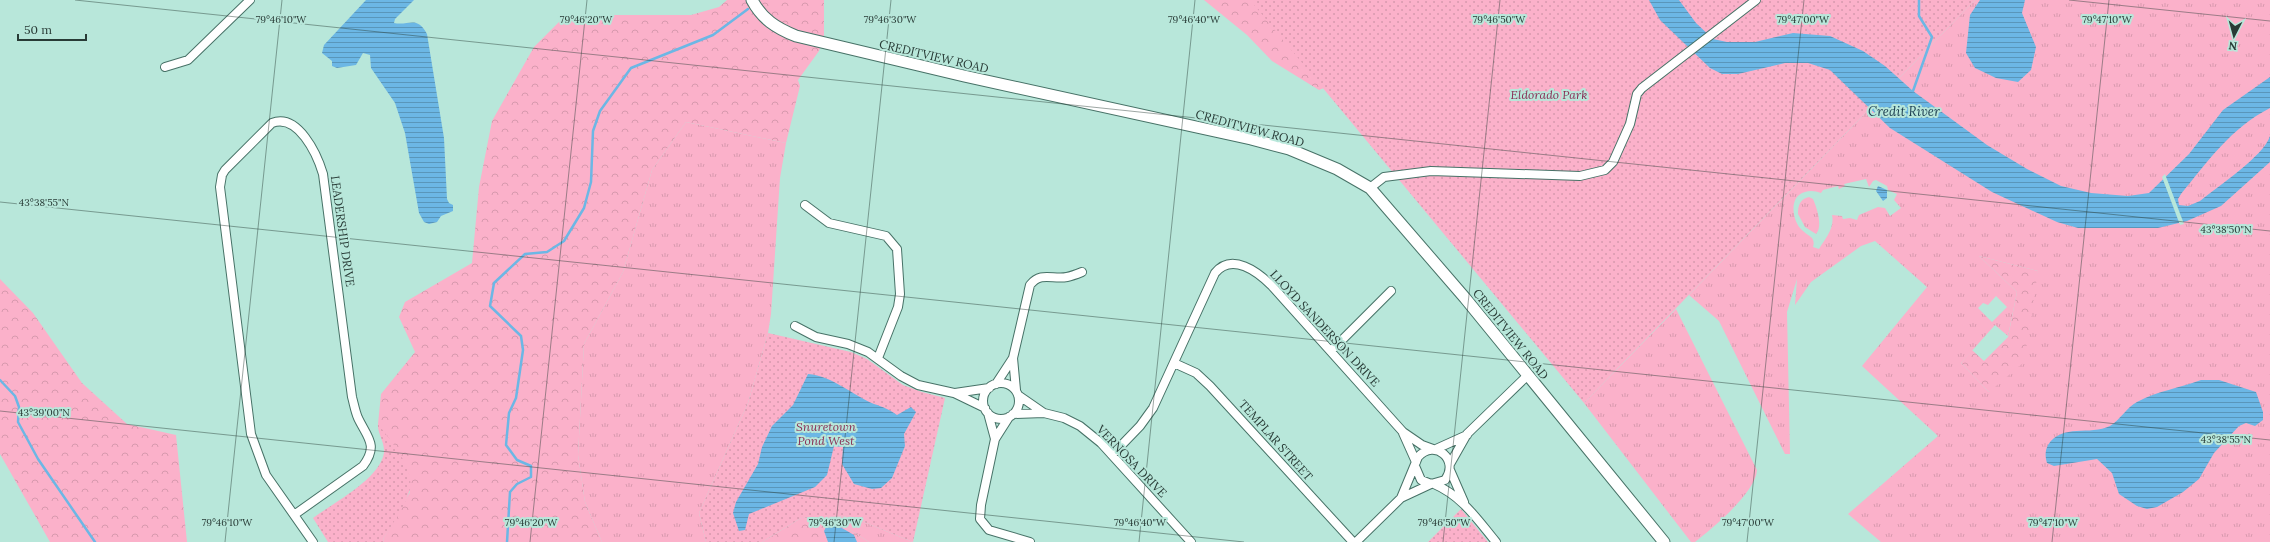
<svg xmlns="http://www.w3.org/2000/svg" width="2270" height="542" font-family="Lora,serif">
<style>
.grass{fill:url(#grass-tufts);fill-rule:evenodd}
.forest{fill:url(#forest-crowns)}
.park{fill:url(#park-dots)}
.water{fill:url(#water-rules)}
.pier{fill:#b8e7da}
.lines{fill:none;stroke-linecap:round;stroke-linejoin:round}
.stream{stroke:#6cb7e5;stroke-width:2.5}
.street-casing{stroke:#477267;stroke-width:10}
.secondary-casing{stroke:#477267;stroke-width:13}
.street{stroke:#fff;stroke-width:8}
.secondary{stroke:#fff;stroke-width:11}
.ticks{fill:none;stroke:#283b36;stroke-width:1;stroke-opacity:0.45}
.labels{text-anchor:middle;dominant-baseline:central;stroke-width:4;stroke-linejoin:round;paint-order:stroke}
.street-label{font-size:12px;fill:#283b36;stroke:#b8e7da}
.park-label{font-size:12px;font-style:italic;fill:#892e55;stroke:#b8e7da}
.water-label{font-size:13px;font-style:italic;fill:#1c3d50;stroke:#b8e7da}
.ticks-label{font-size:10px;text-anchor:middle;fill:#283b36;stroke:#b8e7da;stroke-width:4;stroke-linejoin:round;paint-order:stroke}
</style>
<defs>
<pattern id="grass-tufts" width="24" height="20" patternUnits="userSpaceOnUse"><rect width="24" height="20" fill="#fbb1ca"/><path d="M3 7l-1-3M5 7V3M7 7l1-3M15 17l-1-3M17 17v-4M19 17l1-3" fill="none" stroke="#d799ae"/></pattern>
<pattern id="forest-crowns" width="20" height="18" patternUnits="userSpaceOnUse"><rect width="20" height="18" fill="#fbb1ca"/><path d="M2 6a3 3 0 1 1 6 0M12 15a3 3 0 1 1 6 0" fill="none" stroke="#d799ae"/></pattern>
<pattern id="park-dots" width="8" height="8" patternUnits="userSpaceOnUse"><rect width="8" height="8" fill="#fbb1ca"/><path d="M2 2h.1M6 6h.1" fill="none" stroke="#d799ae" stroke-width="1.8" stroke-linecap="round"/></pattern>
<pattern id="water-rules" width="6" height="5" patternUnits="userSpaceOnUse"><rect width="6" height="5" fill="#6cb7e5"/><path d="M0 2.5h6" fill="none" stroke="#5996ba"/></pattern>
</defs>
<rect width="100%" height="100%" fill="#b8e7da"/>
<path class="grass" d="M1975,0H2270V542H1881L1848,514L1938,436L1862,366L1927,287L1875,241L1861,246L1811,282L1795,305L1797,279L1787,312L1790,454H1785L1719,321L1689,295ZM1866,179L1869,187L1873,181L1876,180L1887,186L1888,190L1897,194L1894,200L1901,208L1890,216L1885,208L1878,207L1859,215L1857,220L1850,218L1843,219L1842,216L1832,215C1835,228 1825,239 1819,249L1813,247C1814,244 1814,241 1812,238C1809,235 1803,232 1800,228C1792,218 1789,196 1805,192C1810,190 1816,191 1821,193L1823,190L1838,186L1839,189L1845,186L1844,184ZM1979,256L2038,271L1989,392L1961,363L1995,325L2008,336L2017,292ZM1996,296L2007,307L1992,322L1978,308L1983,303L1988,305Z
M686,122L786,143L780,178L771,314L768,333L748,403L699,513L706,542H602L585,502L578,455L584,344L623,272L652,170Z
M1809,197L1813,199C1817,208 1823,227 1816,234L1805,227L1798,214C1798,205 1800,199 1809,197Z
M1676,309L1757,470C1756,492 1713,528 1695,542H1691L1584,403Z
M849,516L913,542H869L830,517Z"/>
<path class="forest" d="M727,0H824V35L819,51L798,80L800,86L786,143L686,122L652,170L623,272L584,344L578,455L585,502L602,542H384L383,539L410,492L378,424L381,394L415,352L399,317L405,302L472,263L479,187L492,121L534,47L559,22L579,15H691L719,7Z
M1204,0H1338L1331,85L1319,90L1272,61L1247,35Z
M1979,256L2038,271L2024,362L1989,392L1961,363L1972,350L1984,361L2008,337L2017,292Z
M0,279L33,313L82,383L127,424L176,435L187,542H50L0,454Z
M830,517L869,542H762L801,518Z"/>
<path class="park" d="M1250,0H1975L1584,403Z
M768,333L851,352L867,359L903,385L922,392L945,398L913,542L849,516L801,518L762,542H706L699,513L748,403Z
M378,424C390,440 417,470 409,492C404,508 392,524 383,539L384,542H328L313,518C333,503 380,479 384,453C385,442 377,433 378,424Z
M1461,509L1488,542H1428Z"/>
<path class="water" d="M366,0H414L395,19L394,23C409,26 417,15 427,34L444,138L447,199L449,203L453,205V211L441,216L437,222L429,224L424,222L419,213L405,133L395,103L371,68L370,55L363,53L356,65L337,68L332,66V61L322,53L324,45Z
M1649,0H1679L1696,23L1713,39L1727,42H1755L1793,33L1830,36L1863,51L1885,66L1913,91L1987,145L2027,169L2061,186L2091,193L2128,196L2149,193L2189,154L2223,110L2270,77V108C2231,128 2208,161 2181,194L2178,199L2179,205L2188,206L2200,201C2217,187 2264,156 2270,136V162L2221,206L2187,221L2158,228H2078L2057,222L1992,192L1890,128L1830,70L1808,63H1785L1738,74H1722L1710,68L1660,20Z
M1980,0H2025L2022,13L2036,47L2031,70L2018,82L1996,78L1975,68L1966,53L1970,15Z
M1878,186L1887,190V198L1883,201L1876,191Z
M808,374C833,376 852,395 874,404C883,407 889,409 897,415L911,407L916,412L904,434L905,446L892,478L881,488L872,489L854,484L842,464L843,447L834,446L827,475L815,487L749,514L745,530L739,531L733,513L736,502L758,464L762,447L772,426L793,405Z
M2201,380H2219L2256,392L2263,412V420L2255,426L2246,423L2239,426L2214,453L2199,479L2183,492L2157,507L2147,509L2137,506L2119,494L2112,473L2097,459L2054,466L2047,463C2045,456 2045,451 2048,445C2062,423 2090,436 2110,426C2120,420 2127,407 2137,402C2157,391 2180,388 2201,380Z
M835,524L854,535L857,542H828L824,531L827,525Z"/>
<path class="pier" d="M2165,174L2184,224L2180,225L2162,177Z"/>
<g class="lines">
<path class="stream" d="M1913,91L1932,37L1919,16V0
M0,380L15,396L19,407L18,422L38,459L95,542
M507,542L510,492L517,484L531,477V466L517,460L506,445L509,413L516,398L523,350L521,336L490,306L494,283L525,254L547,252L564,241L584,208L591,182L593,131L600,111L631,68L713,35L748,9"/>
<defs>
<path id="street" d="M165,67L188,60L250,0
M1370,188L1384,177L1431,171L1580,176L1605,170L1613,162L1630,124L1637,94L1642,88L1756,0
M805,205L829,223L886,236L897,249L900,294L898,307L878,358
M795,326L816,337L848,344L868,352L901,376L918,385L954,393L985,408
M1331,351L1391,291
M1174,363L1196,373L1210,386L1353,542
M983 401a18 18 0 1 1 36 0a18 18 0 1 1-36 0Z
M996,384L1013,358
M1016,390L1013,358L1030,285C1041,271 1053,280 1067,277C1072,276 1077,274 1082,272
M955,393L989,388
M1018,395L1044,413
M988,413L995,439
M1013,414L1044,413L1064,418L1080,426L1101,443L1191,542
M1009,417L995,439L981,505L980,519L989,530L1030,542
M1403,433L1416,462
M1436,449L1467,435
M1112,455L1140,426L1153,408L1215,273C1232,252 1258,272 1272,286L1403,432L1422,445L1433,449
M1450,464L1467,434L1528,375
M1450,470L1464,502
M1434,484C1462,496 1477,519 1496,542
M1401,498L1418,457C1435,438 1460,460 1445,480L1431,484L1421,480L1415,466
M294,515L363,466C379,445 367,437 358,418C355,411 354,404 352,397L323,174C317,154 298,113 272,123L225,170L222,175L220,187L251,434L266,475L313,542
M1356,542L1401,498L1431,484"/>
<path id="secondary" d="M752,0C762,19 776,28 796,36L964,76L1251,139L1289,149L1337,169L1370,188L1465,298L1664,542"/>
</defs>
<use href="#street" class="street-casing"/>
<use href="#secondary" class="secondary-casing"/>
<use href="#street" class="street"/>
<use href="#secondary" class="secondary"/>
</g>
<path class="ticks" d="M75,0L2270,231M2069,0L2270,21M0,202L2270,440M0,411L1244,542M225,542L282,0M530,542L587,0M834,542L891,0M1139,542L1195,0M1443,542L1500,0M1747,542L1804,0M2052,542L2109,0"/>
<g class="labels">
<g class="street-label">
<text transform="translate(934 56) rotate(13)">CREDITVIEW ROAD</text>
<text transform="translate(1250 128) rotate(15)">CREDITVIEW ROAD</text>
<text transform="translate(343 231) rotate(82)">LEADERSHIP DRIVE</text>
<text transform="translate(1325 328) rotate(47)">LLOYD SANDERSON DRIVE</text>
<text transform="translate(1511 334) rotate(51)">CREDITVIEW ROAD</text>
<text transform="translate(1276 440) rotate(48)">TEMPLAR STREET</text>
<text transform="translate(1132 461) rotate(46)">VERNOSA DRIVE</text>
</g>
<g class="park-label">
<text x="1549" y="94">Eldorado Park</text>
<text x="826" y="426">Snuretown<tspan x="826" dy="14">Pond West</tspan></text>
</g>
<g class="water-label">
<text x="1904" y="111">Credit River</text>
</g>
</g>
<g class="ticks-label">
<text x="281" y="23">79°46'10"W</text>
<text x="586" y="23">79°46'20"W</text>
<text x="890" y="23">79°46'30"W</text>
<text x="1194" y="23">79°46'40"W</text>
<text x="1499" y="23">79°46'50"W</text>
<text x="1803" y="23">79°47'00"W</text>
<text x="2107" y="23">79°47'10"W</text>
<text x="44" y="206">43°38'55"N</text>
<text x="2226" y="233">43°38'50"N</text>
<text x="44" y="416">43°39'00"N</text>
<text x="2226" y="443">43°38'55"N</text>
<text x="227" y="526">79°46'10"W</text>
<text x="531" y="526">79°46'20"W</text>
<text x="835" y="526">79°46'30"W</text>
<text x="1140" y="526">79°46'40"W</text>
<text x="1444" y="526">79°46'50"W</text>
<text x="1748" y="526">79°47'00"W</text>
<text x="2053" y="526">79°47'10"W</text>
</g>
<g transform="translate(2234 36) rotate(186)" stroke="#b8e7da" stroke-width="3" paint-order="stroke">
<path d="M0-3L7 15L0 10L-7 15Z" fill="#283b36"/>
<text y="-6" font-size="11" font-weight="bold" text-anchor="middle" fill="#283b36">N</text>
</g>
<path d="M18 34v6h68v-6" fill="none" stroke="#283b36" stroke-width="2"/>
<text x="24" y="34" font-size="12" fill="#283b36" stroke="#b8e7da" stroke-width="3" paint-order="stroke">50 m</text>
</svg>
